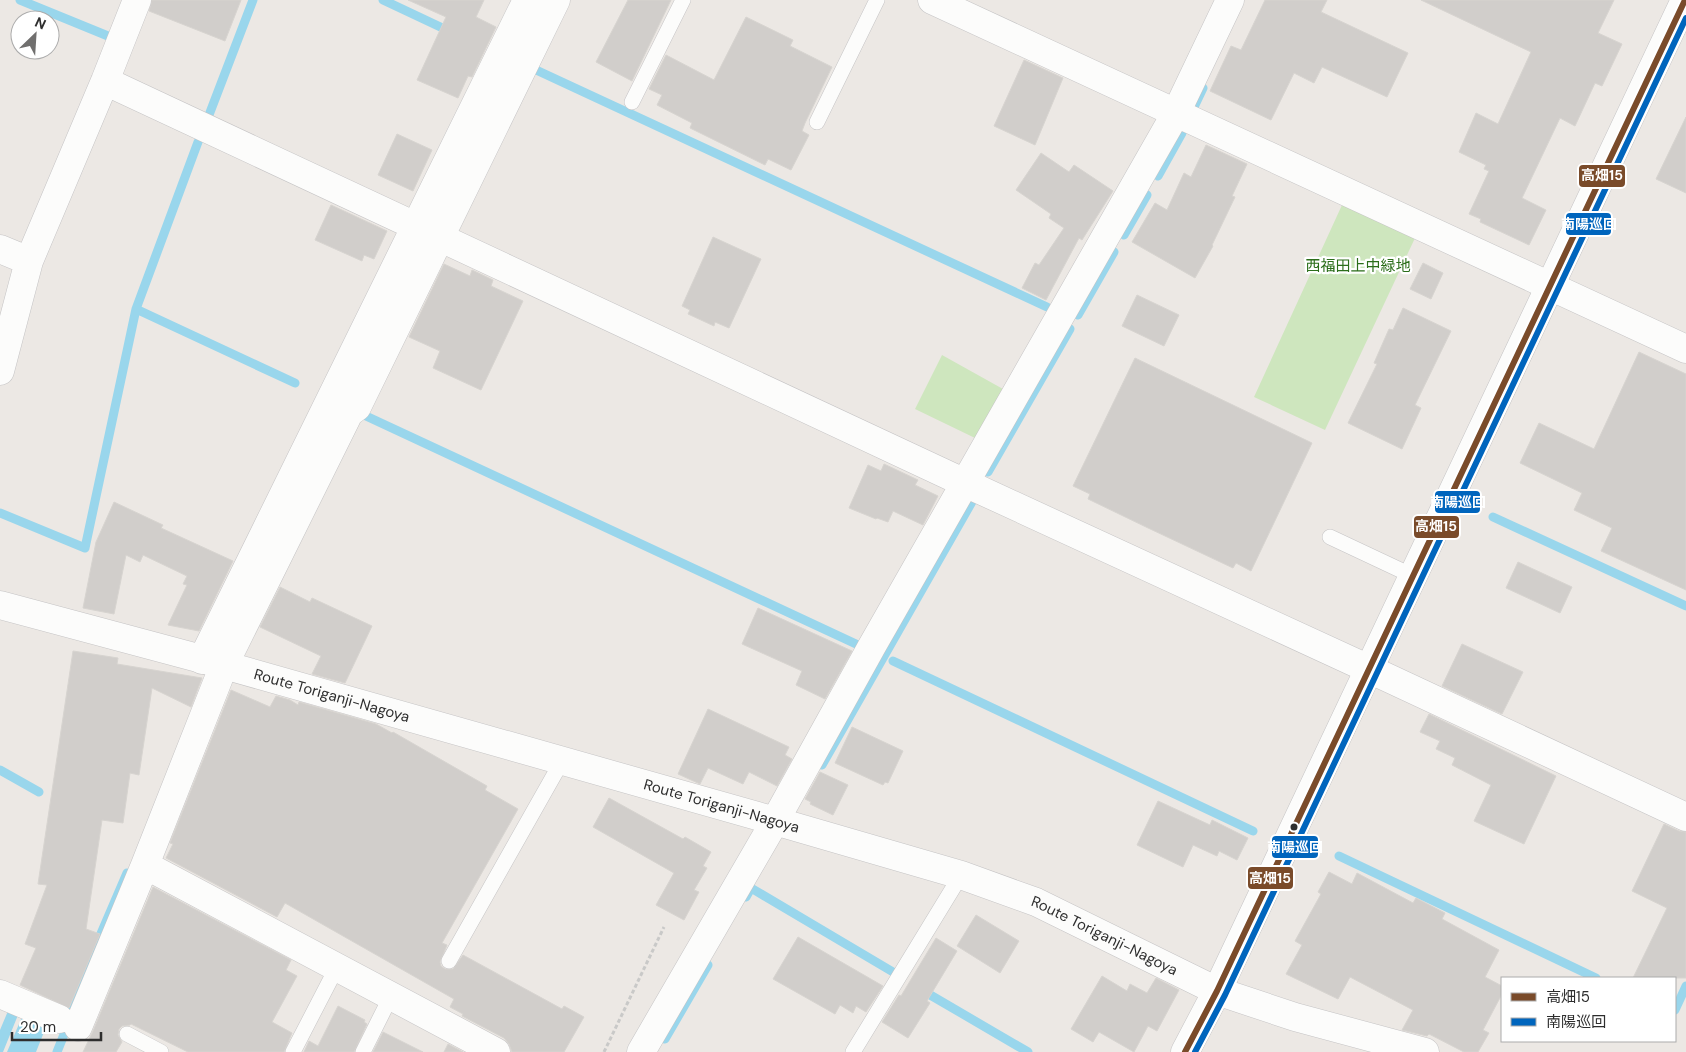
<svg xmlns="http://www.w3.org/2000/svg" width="1686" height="1052" font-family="'DM Sans','Noto Sans JP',sans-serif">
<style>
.green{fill:#cee6be}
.water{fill:#99d6ec}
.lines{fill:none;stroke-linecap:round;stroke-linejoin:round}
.stream{stroke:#99d6ec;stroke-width:9}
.building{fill:#d1cecb;stroke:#d7d4d0}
.lane-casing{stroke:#c5c4c5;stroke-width:16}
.street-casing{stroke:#c5c4c5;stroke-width:29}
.secondary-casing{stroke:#c5c4c5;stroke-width:29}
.path{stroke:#c9c9c8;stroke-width:3;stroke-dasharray:4 2.5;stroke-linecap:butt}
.lane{stroke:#fcfcfb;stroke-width:15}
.street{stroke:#fcfcfb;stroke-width:28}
.secondary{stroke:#fcfcfb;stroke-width:28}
.bus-1-casing{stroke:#fff;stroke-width:10}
.bus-2-casing{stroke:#fff;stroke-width:10}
.bus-1{stroke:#7a4b2a;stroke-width:6}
.bus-2{stroke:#0065bd;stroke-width:6}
.bus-dot{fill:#2e2e2e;stroke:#fff;stroke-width:2}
.labels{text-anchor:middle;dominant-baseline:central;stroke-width:4.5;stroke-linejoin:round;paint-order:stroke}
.park-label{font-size:15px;fill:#2c6e1b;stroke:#fff}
.street-label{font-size:15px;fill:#2e2e2e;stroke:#fff}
.line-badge{stroke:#fff;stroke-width:2}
.badge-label{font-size:14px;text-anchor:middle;font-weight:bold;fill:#fff}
</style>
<rect width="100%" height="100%" fill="#ece8e4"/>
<path class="green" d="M1342,205L1415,238L1325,430L1254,397Z
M942,355L1003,389L975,438L915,409Z"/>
<path class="water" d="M8,1011L18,1015L3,1052H0V1030Z
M22,1017L46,1027L36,1052H7Z"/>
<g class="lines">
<path class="stream" d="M20,0L108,36
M383,0L451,32
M534,69L1047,307
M1194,107L1203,88
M209,115L253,0
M1158,176L1182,133
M1124,235L1147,195
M136,309L295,383
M1078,315L1114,252
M366,416L856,644
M988,472L1070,329
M0,513L85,548L136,309L198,142
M1493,517L1686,606
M893,661L1253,831
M822,765L973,500
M0,770L39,792
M1339,856L1596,978
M746,897L751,888L893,972
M920,989L1028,1052
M1675,1010L1686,986
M665,1039L708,965
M57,1052L67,1027L69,1008L127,873"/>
</g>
<path class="building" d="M152,0H241L225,41L149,11Z
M408,0H484L476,17L496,27L472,77L468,76L458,98L417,80L446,17Z
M628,0H671L632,81L596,62Z
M1265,0H1327L1321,12L1408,53L1387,97L1322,67L1314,83L1294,73L1271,120L1210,91L1231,46L1241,50Z
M1421,0H1614L1598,33L1622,44L1602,86L1595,83L1575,126L1560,118L1522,198L1546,210L1529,245L1480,222L1481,219L1469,214L1489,171L1484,169L1486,165L1459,152L1476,113L1498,124L1531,52Z
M746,17L793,40L790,46L832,67L805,123L802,131L809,135L791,170L768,159L765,165L690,128L692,123L657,105L662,95L649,89L666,55L714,80Z
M1024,60L1063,78L1035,145L994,126Z
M1686,117V193L1656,179Z
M397,134L432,150L413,191L378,175Z
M1206,145L1247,164L1232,196L1235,197L1212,245L1213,246L1195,278L1132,242L1155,203L1167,210L1184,173L1191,177Z
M1041,153L1069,172L1074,165L1113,191L1082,240L1079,238L1046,300L1022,288L1035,263L1039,265L1064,228L1049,218L1051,214L1016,190Z
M331,205L387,231L374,259L364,255L362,261L315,240Z
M713,237L761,259L729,328L715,322L714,326L688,314L690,310L682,306Z
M1423,263L1443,273L1431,299L1410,289Z
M444,264L470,276L472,270L493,280L491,286L523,301L481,390L433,368L440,351L409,337Z
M1137,295L1179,315L1164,346L1122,326Z
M1403,308L1451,331L1415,405L1421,408L1402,449L1348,423L1377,364L1374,363L1389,329L1393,330Z
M1639,352L1686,374V590L1601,551L1612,528L1574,510L1582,493L1520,463L1539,423L1594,449Z
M1135,358L1312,443L1251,571L1236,563L1233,568L1146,527L1088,499L1090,494L1073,486Z
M884,464L918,480L915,485L938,496L923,525L893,511L888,522L877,518L876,519L849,508L868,465L881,471Z
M114,502L163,525L161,528L233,561L199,631L168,625L187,585L183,584L187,576L143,555L140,562L126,555L114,614L83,608L96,542Z
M1518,562L1572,587L1560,613L1506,588Z
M280,587L310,602L312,598L372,626L345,683L312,674L321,656L260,627Z
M758,608L852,651L825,699L796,685L802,671L742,644Z
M1462,644L1523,672L1502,714L1442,686Z
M73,651L118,658L117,664L202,678L191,707L152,688L139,775L130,773L123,823L102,820L86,929L100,934L69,1008L20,985L36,948L25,944L47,885L38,884Z
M231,690L270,707L276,696L290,700L298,705L299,702L376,724L392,733L393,732L487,786L485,790L518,809L442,943L447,945L440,962L441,966L445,969H453L463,955L562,1009L564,1006L584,1017L564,1052H512L509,1044L504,1038L462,1016L463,1014L450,1007L454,999L285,903L277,917L166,858L173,844L170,843Z
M708,709L789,747L785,755L792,759L777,786L749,772L743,784L708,768L700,784L678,774Z
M1429,714L1556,776L1524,844L1474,821L1491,785L1452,765L1455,758L1436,749L1440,741L1420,732Z
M852,727L903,751L888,783L885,782L883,785L835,763Z
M820,772L848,785L833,815L810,804L811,802L805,799Z
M609,798L683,839L685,837L711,852L703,866L707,868L694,890L699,892L684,920L656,905L674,873L593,827Z
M1158,801L1210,825L1212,820L1248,838L1237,860L1219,851L1217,856L1193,845L1183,867L1137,845Z
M1664,824L1679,831L1686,832V978H1633L1667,908L1632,891Z
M1329,872L1352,884L1357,873L1413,903L1416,898L1445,913L1442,919L1499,950L1485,977L1502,986V994L1483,1030L1489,1033L1478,1052H1464L1429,1034L1427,1036L1402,1030L1413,1010L1350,977L1338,999L1286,974L1302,945L1295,941L1321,894L1318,892Z
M153,887L291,960L286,970L297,976L272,1022L292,1033L284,1052H188L131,1024L130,1025L122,1026L119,1029L118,1035L122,1042L116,1052H83L93,1031Z
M976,915L1019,941L1000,973L957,946Z
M798,937L883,986L866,1012L856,1006L853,1013L840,1005L835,1014L773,979Z
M936,938L957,951L927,1001L930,1003L908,1038L882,1022L899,995L901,996Z
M1102,976L1127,991L1130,984L1147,993L1156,978L1179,990L1157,1031L1148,1026L1134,1052L1099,1032L1093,1042L1071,1029Z
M338,1006L365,1020L364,1022L367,1024L354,1052H304L309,1041L318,1046Z
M383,1032L423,1052H373Z
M448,1044L463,1052H444Z"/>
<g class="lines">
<defs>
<path id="lane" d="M632,102L683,0
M817,122L877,0
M1330,537L1413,576
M449,961L562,761
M127,1034L161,1052
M293,1052L337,967
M363,1052L391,996
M853,1052L961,875"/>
<path id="street" d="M932,0L1686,349
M105,81L965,483L1369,669L1686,817
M0,249L29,261
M0,371L29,261L105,81L137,0
M202,660L527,0
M145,865L496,1052
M0,994L59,1019
M78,1027L145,865L224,665L349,413L357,407L556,0
M641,1052L775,821L872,646L1176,113L1230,0"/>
<g id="secondary">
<path id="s1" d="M0,605L224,665L775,821L961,875L1036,902L1217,991L1295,1017L1425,1052"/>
<path d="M1185,1052L1217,991L1685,0"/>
</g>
</defs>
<use href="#lane" class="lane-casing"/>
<use href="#street" class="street-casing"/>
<use href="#secondary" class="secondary-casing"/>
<path class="path" d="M604,1052L664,927"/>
<use href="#lane" class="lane"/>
<use href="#street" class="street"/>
<use href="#secondary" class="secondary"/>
<defs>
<path id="bus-1" d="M1185,1052L1217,991L1685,0"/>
<path id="bus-2" d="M1195,1052L1225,995L1686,18"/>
</defs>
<use href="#bus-1" class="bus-1-casing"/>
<use href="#bus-2" class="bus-2-casing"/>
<use href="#bus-1" class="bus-1"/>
<use href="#bus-2" class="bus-2"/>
</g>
<circle class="bus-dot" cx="1294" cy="827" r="4.5"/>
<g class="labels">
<g class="park-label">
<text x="1358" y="266">西福田上中緑地</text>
</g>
<g class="street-label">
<text stroke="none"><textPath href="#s1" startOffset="344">Route Toriganji-Nagoya</textPath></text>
<text stroke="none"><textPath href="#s1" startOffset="749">Route Toriganji-Nagoya</textPath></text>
<text stroke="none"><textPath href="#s1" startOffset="1154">Route Toriganji-Nagoya</textPath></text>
</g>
</g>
<g class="line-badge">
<rect x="1578" y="164" width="48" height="24" rx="5" fill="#7a4b2a"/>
<rect x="1565" y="212" width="47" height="24" rx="5" fill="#0065bd"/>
<rect x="1434" y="490" width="47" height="24" rx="5" fill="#0065bd"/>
<rect x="1413" y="515" width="47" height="24" rx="5" fill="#7a4b2a"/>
<rect x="1271" y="835" width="48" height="24" rx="5" fill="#0065bd"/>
<rect x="1247" y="866" width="47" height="24" rx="5" fill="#7a4b2a"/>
</g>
<g class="badge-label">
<text x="1602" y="180">高畑15</text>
<text x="1589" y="229">南陽巡回</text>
<text x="1458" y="507">南陽巡回</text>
<text x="1436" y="531">高畑15</text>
<text x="1295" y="852">南陽巡回</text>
<text x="1270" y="883">高畑15</text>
</g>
<rect x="1501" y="977" width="175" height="65" fill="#ffffff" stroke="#ababab"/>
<rect x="1511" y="993" width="25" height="8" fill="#7a4b2a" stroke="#ababab"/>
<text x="1546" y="1002" font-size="15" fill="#2e2e2e">高畑15</text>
<rect x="1511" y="1018" width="25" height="8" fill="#0065bd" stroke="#ababab"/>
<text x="1546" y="1027" font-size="15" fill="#2e2e2e">南陽巡回</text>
<g transform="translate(35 35) rotate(25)"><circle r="24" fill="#ffffff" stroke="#ababab"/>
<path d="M0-4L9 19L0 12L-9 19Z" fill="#706f6e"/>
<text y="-8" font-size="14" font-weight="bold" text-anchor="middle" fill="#2e2e2e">N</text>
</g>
<path d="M12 1032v8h89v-8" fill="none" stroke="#2e2e2e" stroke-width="2.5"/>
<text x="20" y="1032" font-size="15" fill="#2e2e2e" stroke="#ffffff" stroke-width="4" paint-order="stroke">20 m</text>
</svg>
